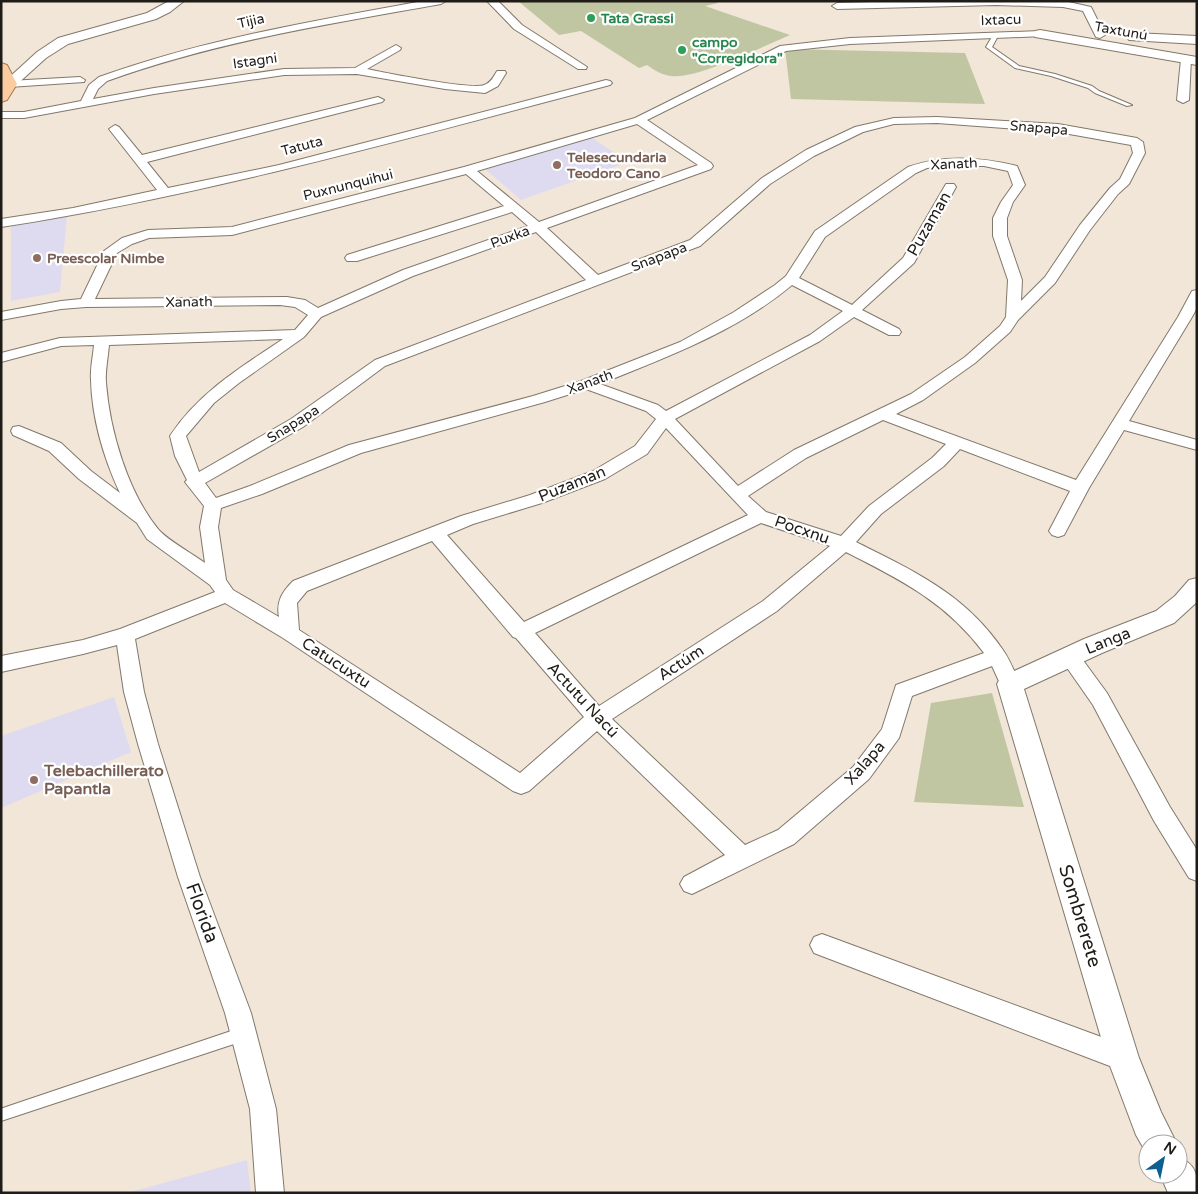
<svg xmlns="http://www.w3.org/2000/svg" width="1198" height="1194" font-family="'Varela Round',sans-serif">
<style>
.education{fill:#dedbf0}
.green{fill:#c0c6a1}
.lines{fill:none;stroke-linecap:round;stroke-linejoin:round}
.service-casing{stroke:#82786b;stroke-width:2}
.minor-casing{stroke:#82786b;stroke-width:2}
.tertiary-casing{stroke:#82786b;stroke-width:2}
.primary-casing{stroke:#ac7748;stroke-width:2}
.service{fill:#fff;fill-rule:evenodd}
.minor{fill:#fff;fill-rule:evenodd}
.tertiary{fill:#fff;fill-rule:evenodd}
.primary{fill:#fbcba1;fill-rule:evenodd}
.leisure-dot{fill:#2e9e5b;stroke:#fff;stroke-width:2}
.education-dot{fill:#8d6e63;stroke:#fff;stroke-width:2}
.labels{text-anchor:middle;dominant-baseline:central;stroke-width:4.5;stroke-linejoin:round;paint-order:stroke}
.far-leisure-label{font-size:14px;font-weight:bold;fill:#27864d;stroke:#fff;text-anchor:start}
.far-street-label{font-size:14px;fill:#1f1b16;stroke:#fff}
.far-education-label{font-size:14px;font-weight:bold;fill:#785e54;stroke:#fff;text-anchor:start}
.street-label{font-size:16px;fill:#1f1b16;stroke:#fff}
.education-label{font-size:16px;font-weight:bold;fill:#785e54;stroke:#fff;text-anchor:start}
.near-street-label{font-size:19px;fill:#1f1b16;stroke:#fff}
</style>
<rect width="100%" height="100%" fill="#f1e6d7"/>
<path class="education" d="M591,137L628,162L521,200L485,169Z
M67,216L60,292L11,301V225Z
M114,697L131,752L1,808V736Z
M247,1160L251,1193H127Z"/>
<path class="green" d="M518,1H715L718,3L705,6L790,35C764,46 696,80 671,76C662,75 654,70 647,65L639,68L581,31L559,35Z
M785,49L965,53L985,104L791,99Z
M992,693L1024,807L914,802L931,703Z"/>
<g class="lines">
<defs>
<path id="service" d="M993,35L998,36L992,47L1019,66L1055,74L1092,86L1099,91L1132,105L1127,106L1095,93L1088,88L1051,76L1015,68L986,47Z
M243,1027L248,1029L250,1034L248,1039L243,1041L1,1121V1109L3,1108Z"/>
<path id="minor" d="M423,1H446L441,4C328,24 215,42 107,81L98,89L93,99L154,88L284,69L355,68L396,45L401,48L400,50L367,69C385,73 473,90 484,85C491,83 494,76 497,71H505L506,73L498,86L485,93L445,89L357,74L284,75L154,94L24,118H1V112H24L81,101L89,85L99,77C205,39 313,21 423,1Z
M487,1H498L522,25L587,67L586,69H578L514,29Z
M909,1H1064L1091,7L1105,35L1100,38L1096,37L1083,11L1063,7L996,5L837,9L832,6L837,3Z
M1040,31L1045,34L1044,36L850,44L786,51L647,120L711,163L713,166L711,169L547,228L598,275L690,240L762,178L806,150L855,127L894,118L937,117L1058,124L1137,138L1143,142L1145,153L1129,184L1118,194L1090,230L1055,283L1018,320L1010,332L975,363L923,400L896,414L1076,480L1178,317L1192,291L1197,290V308L1192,317L1129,421L1197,440V450L1124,430L1089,488L1064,535L1058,537L1052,535L1049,531L1070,491L960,449L944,466L881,514L856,542C914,571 965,594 1003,650C1010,660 1015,673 1020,684L1017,690L1010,692L1003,690L992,666L912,696L899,738L869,779L794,844L692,894L684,891L680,884L684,877L725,855L597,731L529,791L521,794L513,791L283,638L225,603L135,639L144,692L158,744L200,877L251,1013L276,1109L284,1193H256L250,1109L225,1013L178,877L138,744L124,692L117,645L83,654L1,672V656L83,640L120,629L215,592L210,585L147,539L137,523L79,479L49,451L13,435L11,431L13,427L19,426L61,443L91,471L120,493C104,459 92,418 91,380C90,369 93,357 94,345L61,346L1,362V353L60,338L295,330L308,315L295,307L280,305L86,307L61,309L1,320V312L61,301L81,299L104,251L122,238L148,230L232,227L464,167L635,118L780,46L850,38ZM937,123L1058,132L1131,145L1133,153L1120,179L1110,188L1080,225L1045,277L1021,301L1022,280L1007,236V218L1013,202L1025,185L1017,166C981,157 944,154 908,167L815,231L786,276L775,285L734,312L680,342L581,381L533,396L349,445L250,486L216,498L205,483L303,427L385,366L700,246L770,184L814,156L863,132L894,124ZM637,124L698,165L539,222L477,171ZM946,166H984L1008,171L1013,185L1001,202L993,218V236L1008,280L1006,317L1000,326L965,357L911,394L794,450L738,486L675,419L820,341L854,317L889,335H899L901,332L899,329L862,310L914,263L956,187L954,184H946L903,258L852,305L799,278L825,237L916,173L927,168ZM466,174L504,206L347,255L345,258L347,261H357L512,212L528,226L403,270L318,308L305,300L287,297L95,299L117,253L132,244L149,238L232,235ZM536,232L586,280L375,360L291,419L199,472L186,436L214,403L239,383L304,337L321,317L413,276ZM792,285L843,311L810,335L666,411L658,405L600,384C667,357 736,332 792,285ZM283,339C241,367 198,393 170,436L175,456L187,480L185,482L204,506L200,527L205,563C193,554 167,540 158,529C128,492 110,432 106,383C105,370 108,358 109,345ZM586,389L646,411L656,419L635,446L593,471L530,495L461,516L293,581C282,592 276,602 279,617L233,590L226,580L218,527L221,508L262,494L361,453L545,402ZM883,420L946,444L932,458L869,506L841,536L766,512L748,496L806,458ZM666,428L748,515L524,622L447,535L473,524L542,503L605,479L647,454ZM761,523L830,546L763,601L599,706L535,633ZM432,541L513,637L516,638L584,717L520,773L299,630L297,603L307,591ZM846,552C901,580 946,602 984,653L896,685L882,729L853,767L778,830L745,845L612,719L777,611Z
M1186,56L1191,59L1189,100L1183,103L1177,100L1181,59Z
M80,77L85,80L84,82L9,87L3,84L9,81Z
M606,80L610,81L612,83L610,85C408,138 207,195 1,227V219L73,208L157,190L109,129L115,125L119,127L142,155L378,97L384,100L382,102L147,162L168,188L279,165Z
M1070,649L1077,652L1107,693L1170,807L1197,850V881L1189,878L1154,821L1093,705L1063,662L1060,657L1063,652Z
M822,934L1123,1045L1132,1049L1136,1058L1132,1067L1123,1071L814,953L810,945L814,937Z"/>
<path id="tertiary" d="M169,1H184L170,12L156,19L68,44L46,58L14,87H4L2,84L37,52L58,38L147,13Z
M1040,30L1197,57V65L1035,37L1033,34L1035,31Z
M1134,33L1197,36V44L1129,40L1127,37L1129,34Z
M1197,578V602L1174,623L1102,653L1024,689L1139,1058L1161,1112L1177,1144H1148V1156L1136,1135L1107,1058L997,684L1001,677L1084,639L1156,611L1175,596L1189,580Z
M1178,1157C1197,1165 1197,1174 1197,1193H1168L1160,1174H1178Z"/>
<path id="primary" d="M1,63L7,65L17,84L7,100L1,102Z"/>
</defs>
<use href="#service" class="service-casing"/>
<use href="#minor" class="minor-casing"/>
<use href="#tertiary" class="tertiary-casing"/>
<use href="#primary" class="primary-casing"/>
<use href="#service" class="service"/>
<use href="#minor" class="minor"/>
<use href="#tertiary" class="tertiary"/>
<use href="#primary" class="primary"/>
</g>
<g class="leisure-dot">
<circle cx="591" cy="18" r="5"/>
<circle cx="682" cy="50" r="5"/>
</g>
<g class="education-dot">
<circle cx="557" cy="165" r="5"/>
<circle cx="37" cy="258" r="5"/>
<circle cx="34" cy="780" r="5"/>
</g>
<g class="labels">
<g class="far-leisure-label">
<text x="601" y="18">Tata Grassi</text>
<text x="692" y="42">campo<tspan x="692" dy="16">"Corregidora"</tspan></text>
</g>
<g class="far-street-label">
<text transform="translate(1001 20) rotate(-2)">Ixtacu</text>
<text transform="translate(251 21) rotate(-13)">Tijia</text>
<text transform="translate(1121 31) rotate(10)">Taxtunú</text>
<text transform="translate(255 61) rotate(-8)">Istagni</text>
<text transform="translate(1039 128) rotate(5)">Snapapa</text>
<text transform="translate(302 146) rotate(-15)">Tatuta</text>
<text transform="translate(954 164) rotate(-3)">Xanath</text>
<text transform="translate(348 185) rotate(-14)">Puxnunquihui</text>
<text transform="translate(510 237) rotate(-20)">Puxka</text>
<text transform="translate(659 257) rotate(-21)">Snapapa</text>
<text transform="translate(189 302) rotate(-1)">Xanath</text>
<text transform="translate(590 382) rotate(-20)">Xanath</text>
<text transform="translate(293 424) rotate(-32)">Snapapa</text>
</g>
<g class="far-education-label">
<text x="567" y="157">Telesecundaria<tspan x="567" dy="16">Teodoro Cano</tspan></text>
<text x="47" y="258">Preescolar Nimbe</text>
</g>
<g class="street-label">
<text transform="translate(929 224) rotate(-60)">Puzaman</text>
<text transform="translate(572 484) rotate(-22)">Puzaman</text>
<text transform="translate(802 530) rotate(19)">Pocxnu</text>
<text transform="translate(1108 641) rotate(-22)">Langa</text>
<text transform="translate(336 663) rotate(33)">Catucuxtu</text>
<text transform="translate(681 663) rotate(-33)">Actúm</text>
<text transform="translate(583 700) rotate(47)">Actutu Nacú</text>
<text transform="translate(865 763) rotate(-49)">Xalapa</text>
</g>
<g class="education-label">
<text x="44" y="771">Telebachillerato<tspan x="44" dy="18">Papantla</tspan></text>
</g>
<g class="near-street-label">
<text transform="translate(202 913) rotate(70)">Florida</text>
<text transform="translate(1080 916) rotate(73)">Sombrerete</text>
</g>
</g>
<rect width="1198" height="1194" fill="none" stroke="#1f1b16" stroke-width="5"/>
<g transform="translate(1163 1159) rotate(33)"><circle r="24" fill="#ffffff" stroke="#a5a4a2"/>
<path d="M0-4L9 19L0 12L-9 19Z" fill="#0b5f91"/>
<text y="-8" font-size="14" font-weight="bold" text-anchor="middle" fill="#1f1b16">N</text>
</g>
</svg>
